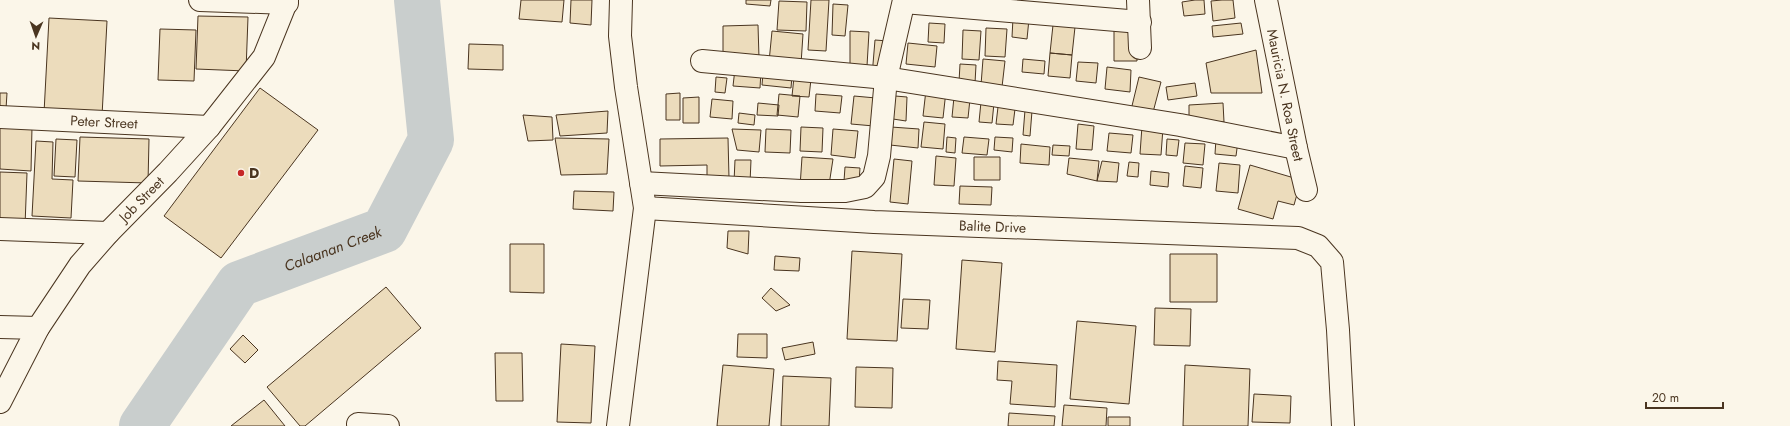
<svg xmlns="http://www.w3.org/2000/svg" width="1790" height="426" font-family="Jost,sans-serif">
<style>
.lines{fill:none;stroke-linecap:round;stroke-linejoin:round}
.river{stroke:#c9cecd;stroke-width:46}
.building{fill:#ecdcbc;stroke:#4a3520}
.minor-casing{stroke:#4a3520;stroke-width:24}
.tertiary-casing{stroke:#4a3520;stroke-width:24}
.minor{stroke:#fbf6e9;stroke-width:22}
.tertiary{stroke:#fbf6e9;stroke-width:22}
.poi-dot{fill:#c62828;stroke:#fbf6e9;stroke-width:1.5}
.labels{text-anchor:middle;dominant-baseline:central;stroke-width:3;stroke-linejoin:round;paint-order:stroke}
.street-label{font-size:14px;fill:#4a3520;stroke:#fbf6e9}
.poi-label{font-size:14px;font-weight:bold;fill:#4a3520;stroke:#fbf6e9;text-anchor:start}
.water-label{font-size:15px;font-style:italic;fill:#4a3520;stroke:#fbf6e9}
</style>
<rect width="100%" height="100%" fill="#fbf6e9"/>
<g class="lines">
<path class="river" id="s1" d="M142,426L239,284L384,230L431,140L417,0"/>
</g>
<path class="building" d="M521,0H564L562,22L519,19Z
M571,0H592L591,25L570,23Z
M746,0H771L770,6L746,4Z
M811,0H829L826,51L808,50Z
M1195,0H1204L1205,14L1184,16L1182,2Z
M1222,0H1233L1235,18L1213,21L1211,1Z
M779,1L807,2L806,31L777,30Z
M833,4L848,5L845,36L832,35Z
M198,16L248,17L246,71L196,69Z
M49,18L107,21L102,116L44,113Z
M1013,18L1029,19L1027,39L1012,37Z
M929,23L945,24L944,43L928,42Z
M1241,23L1243,34L1213,37L1212,26Z
M758,25L759,58L723,59V26Z
M1053,25L1075,27L1072,55L1050,53Z
M986,28L1007,29L1005,57L985,56Z
M160,29L196,30L194,81L158,80Z
M963,30L981,31L979,60L962,59Z
M1114,30H1137V61H1114Z
M772,31L803,34L801,64L769,62Z
M850,31L869,32L867,66H850Z
M875,40L888,41L885,77L872,76Z
M908,43L937,46L935,67L906,64Z
M469,44L503,45V70L468,69Z
M1256,50L1262,93H1211L1206,63Z
M1050,53L1072,55L1070,78L1048,76Z
M983,59L1005,61L1002,87L981,85Z
M1023,59L1045,61L1044,74L1022,72Z
M1078,62L1098,63L1096,83L1076,81Z
M960,64L976,65L975,83L959,82Z
M1107,67L1131,70L1130,92L1105,89Z
M735,69L761,71L760,88L733,86Z
M763,73L792,76L791,88L762,85Z
M716,77L727,78L725,93L715,92Z
M794,77L811,79L809,97L792,96Z
M1139,77L1161,82L1152,116L1131,110Z
M1195,83L1197,96L1168,100L1166,87Z
M260,88L318,130L221,258L164,216Z
M926,90L946,91L943,118L923,116Z
M0,93H7L6,109H0Z
M680,93V120H666V94Z
M779,94L800,96L798,117L777,115Z
M816,94L842,96L840,113L815,111Z
M854,96L876,98L874,126L851,124Z
M895,96L907,97L906,121L893,119Z
M699,97V123H683V98Z
M954,97L970,99L968,118L952,117Z
M712,99L733,101L732,119L710,117Z
M981,102L994,103L992,123L979,122Z
M758,103L779,105L778,116L757,115Z
M1223,103L1224,122L1189,121V105Z
M998,107L1015,109L1013,125L996,124Z
M1025,110L1032,111L1030,136L1023,135Z
M608,111L607,133L560,136L556,115Z
M739,113L755,115L754,125L738,123Z
M523,115L552,117L553,140L528,141Z
M924,122L945,124L943,149L921,147Z
M1078,124L1094,126L1092,150L1076,149Z
M0,126L32,127L31,171L0,169Z
M1142,126L1163,128L1161,155L1140,154Z
M801,127L823,128L822,152L800,151Z
M891,127L919,129L918,148L890,145Z
M732,129L761,130L759,152L737,150Z
M766,129L791,130L790,153L765,152Z
M833,129L858,131L855,158L831,155Z
M1109,133L1133,135L1131,153L1107,151Z
M80,137L149,139L148,183L78,181Z
M947,137L956,138L955,153L946,152Z
M964,137L989,139L987,155L962,153Z
M995,137L1013,138L1012,152L994,150Z
M555,138L609,139L607,174L561,175Z
M728,138L729,178L707,179V165L660,166V139Z
M56,139L77,140L75,177L54,176Z
M1167,139L1179,140L1177,156L1166,155Z
M1216,139L1238,141L1236,156L1215,154Z
M36,141L53,142L52,179L73,180L71,218L32,216Z
M1185,143L1205,144L1203,165L1183,163Z
M1021,144L1050,147L1049,165L1020,163Z
M1053,145L1070,146L1069,156L1052,155Z
M936,156L956,158L954,186L934,185Z
M802,157L833,159L829,185L800,187Z
M974,157H1000V180H974Z
M1069,158L1099,161L1097,181L1067,174Z
M894,159L912,161L908,204L890,202Z
M735,160H751L750,183L734,182Z
M1102,161L1119,163L1117,182L1097,181Z
M1129,162L1139,163L1138,177L1127,176Z
M1219,163L1240,165L1238,193L1216,191Z
M1250,165L1301,180L1294,205L1278,201L1273,219L1238,209Z
M1185,166L1203,168L1201,188L1183,186Z
M845,167L860,168L859,182L844,181Z
M1151,171L1169,173L1168,187L1150,185Z
M0,172L27,173L25,226L0,225Z
M960,186L992,187L991,205L959,204Z
M574,191L614,192L613,211L573,209Z
M728,231H749L748,254L727,248Z
M510,244H544V293L510,292Z
M852,251L902,254L897,341L847,339Z
M1170,254H1217V302H1170Z
M775,256L800,258L799,271L774,270Z
M962,260L1002,263L995,352L956,349Z
M386,287L421,328L305,426H300L267,387Z
M771,288L790,305L776,311L762,298Z
M903,299L930,300L928,329L901,328Z
M1155,308L1191,309L1190,346L1154,345Z
M1077,321L1136,326L1129,404L1070,399Z
M738,334H767V358L737,357Z
M243,335L258,350L245,363L230,349Z
M813,342L815,354L785,360L782,348Z
M561,344L595,346L591,423L557,422Z
M495,353H522L523,401H496Z
M998,361L1057,365L1055,407L1010,404L1012,381L997,380Z
M723,365L774,369L769,426H717Z
M1185,365L1250,369L1248,426H1183Z
M856,367L893,368L892,408L855,407Z
M783,376L831,378L829,426H781Z
M1254,394L1291,396L1290,423L1252,422Z
M264,400L285,426H231Z
M1064,405L1107,408L1106,426H1062Z
M1009,413L1055,416L1054,426H1008Z
M1108,417H1130V426H1108Z"/>
<g class="lines">
<defs>
<g id="minor">
<path d="M200,0L287,3"/>
<path d="M1138,0L1140,48"/>
<path id="s2" d="M1266,0L1296,148L1306,190"/>
<path d="M904,2L1140,22"/>
<path d="M702,61L886,78L1180,125L1296,148"/>
<path id="s3" d="M0,117L209,127"/>
<path d="M641,183L801,191H845L865,187L874,177L879,156L886,78L904,0"/>
<path id="s4" d="M645,208L874,222L1298,238L1318,246L1332,262L1338,330L1343,426"/>
<path d="M0,229L108,233"/>
<path d="M0,327L38,328"/>
<path id="s5" d="M0,402L38,328L80,265L108,233L168,172L209,127L264,57L287,0"/>
<path d="M358,424L388,426"/>
</g>
<path id="tertiary" d="M618,426L645,208L626,87L620,36L621,0"/>
</defs>
<use href="#minor" class="minor-casing"/>
<use href="#tertiary" class="tertiary-casing"/>
<use href="#minor" class="minor"/>
<use href="#tertiary" class="tertiary"/>
</g>
<circle class="poi-dot" cx="241" cy="173" r="4"/>
<g class="labels">
<g class="street-label">
<text stroke="none"><textPath href="#s2" startOffset="97">Mauricia N. Roa Street</textPath></text>
<text stroke="none"><textPath href="#s3" startOffset="104">Peter Street</textPath></text>
<text stroke="none"><textPath href="#s5" startOffset="249">Job Street</textPath></text>
<text stroke="none"><textPath href="#s4" startOffset="348">Balite Drive</textPath></text>
</g>
<g class="poi-label">
<text x="249" y="173">D</text>
</g>
<g class="water-label">
<text stroke="none"><textPath href="#s1" startOffset="272">Calaanan Creek</textPath></text>
</g>
</g>
<g transform="translate(36 36) rotate(182)" stroke="#fbf6e9" stroke-width="3" paint-order="stroke">
<path d="M0-3L7 15L0 10L-7 15Z" fill="#4a3520"/>
<text y="-6" font-size="11" font-weight="bold" text-anchor="middle" fill="#4a3520">N</text>
</g>
<path d="M1646 402v6h77v-6" fill="none" stroke="#4a3520" stroke-width="2"/>
<text x="1652" y="402" font-size="12" fill="#4a3520" stroke="#fbf6e9" stroke-width="3" paint-order="stroke">20 m</text>
</svg>
